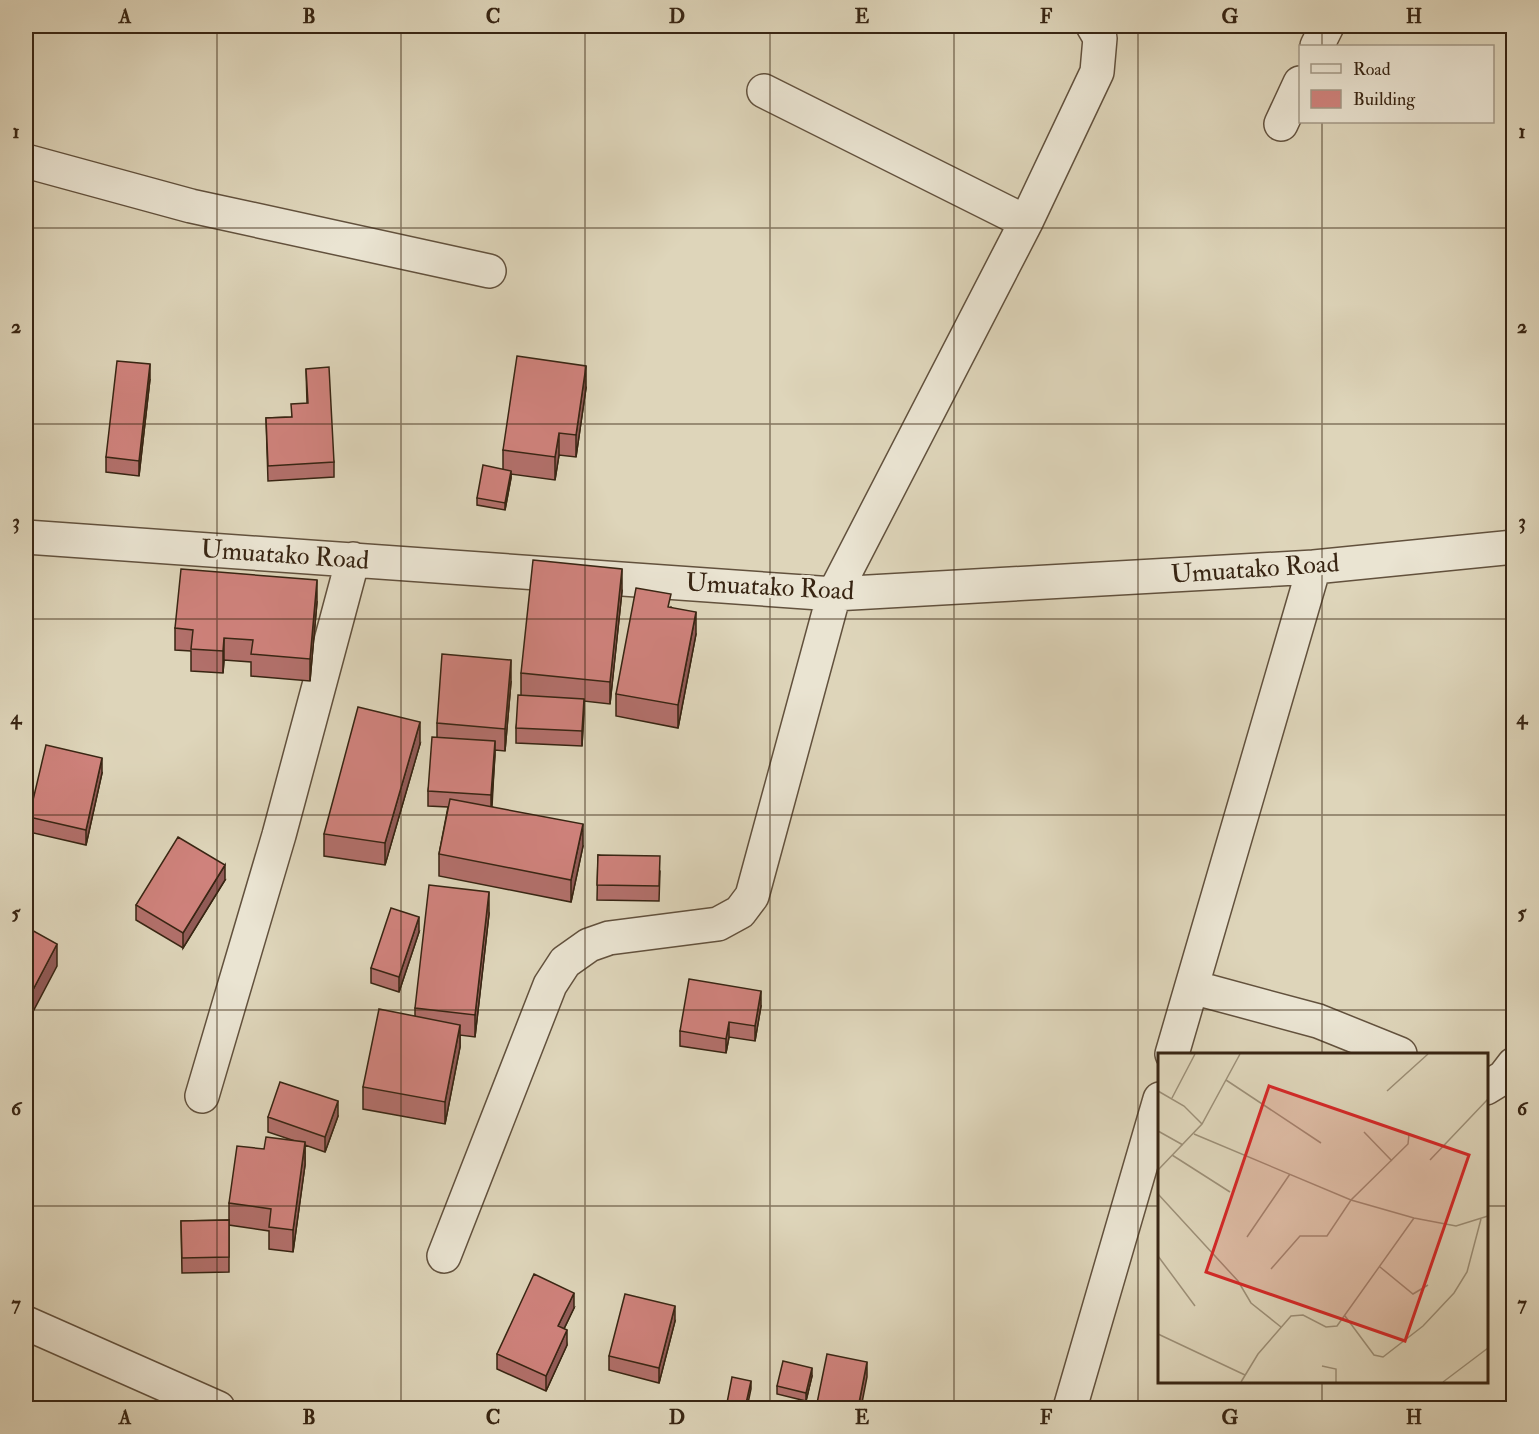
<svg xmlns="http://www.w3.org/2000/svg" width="1539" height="1434" font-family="'IM FELL Double Pica',serif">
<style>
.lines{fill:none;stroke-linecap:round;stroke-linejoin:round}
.minor-casing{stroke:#62513d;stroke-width:36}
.minor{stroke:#eae4d2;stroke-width:33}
.wall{fill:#b2706b;stroke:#382513;stroke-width:1.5}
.shaded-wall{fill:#915b57;stroke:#382513;stroke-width:1.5}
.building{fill:#cf827c;stroke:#382513;stroke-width:1.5}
.grid{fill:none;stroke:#382513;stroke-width:1.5;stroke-opacity:0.55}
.labels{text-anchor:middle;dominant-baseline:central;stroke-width:6;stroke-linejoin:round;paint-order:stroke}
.street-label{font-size:26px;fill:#382513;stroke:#eae4d2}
.inset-road{fill:none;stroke:#9c8f77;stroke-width:1.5}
.view{fill:#d62828;fill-opacity:0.15;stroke:#d62828;stroke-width:3}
.inset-edge{fill:none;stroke:#382513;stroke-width:3}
.neatline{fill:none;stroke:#382513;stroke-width:2}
.grid-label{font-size:20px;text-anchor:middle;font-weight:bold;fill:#382513}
</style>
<rect width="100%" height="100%" fill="#ded5ba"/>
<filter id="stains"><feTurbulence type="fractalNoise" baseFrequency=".00333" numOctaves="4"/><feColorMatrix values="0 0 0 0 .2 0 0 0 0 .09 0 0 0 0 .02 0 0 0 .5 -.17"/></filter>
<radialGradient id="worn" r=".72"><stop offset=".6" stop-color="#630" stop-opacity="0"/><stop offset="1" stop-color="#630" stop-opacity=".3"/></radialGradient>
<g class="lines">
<defs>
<path id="minor" d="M1317,46L1327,26
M764,91L1026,222
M1281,124L1300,83
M26,161L191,206L489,271
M26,537L834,594L1314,567L1514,547
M1192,987L1318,1021L1400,1054
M1172,1054L1314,567
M1486,1088L1504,1077L1514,1064
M202,1096L279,835L353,559
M444,1256L550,985L565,962L589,945L609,938L718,924L740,912L752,896L834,594L1026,222L1097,72L1100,38L1093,26
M26,1323L218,1408
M1070,1408L1160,1099"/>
</defs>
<use href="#minor" class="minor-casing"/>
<use href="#minor" class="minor"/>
</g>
<path class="wall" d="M306,369L334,462V477L268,481L266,418L291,417L307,403Z
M150,379L139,476L106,472V457Z
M586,388L576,457L559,455L555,480L511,474V478L505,510L477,505V498L503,469V450Z
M622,591L610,704L584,701L582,746L516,743V728L521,695V673Z
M317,602L310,681L251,676V662L224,660L223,673L191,671V651L175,650V628Z
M671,607L696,634L678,728L616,716V694Z
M511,682L505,751L495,750L492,807L583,846L571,902L439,876V854L448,807L428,806V791L437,737V723Z
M420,744L385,865L324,856V834Z
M102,773L86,845L29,832V817Z
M598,855L660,871L659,901L597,900Z
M225,880L183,948L136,920V905Z
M489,914L475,1037L460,1035V1047L445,1124L363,1109V1087L415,1016V1008Z
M419,932L399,992L371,983V968Z
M761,1006L755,1041L729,1037L726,1053L680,1046V1031Z
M338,1116L325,1152L305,1145V1165L293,1252L269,1249V1231L229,1225V1203L264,1149L292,1140L268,1132V1117Z
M229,1220V1272L182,1273L181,1221Z
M574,1308L564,1329L567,1345L546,1391L497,1369V1354Z
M675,1321L659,1383L609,1370V1356Z
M812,1376L806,1401L777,1394V1386Z"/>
<path class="shaded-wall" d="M150,364V379L139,476V461Z
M586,366V388L576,457V435Z
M559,433V455L555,480V457Z
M511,471V478L505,510V503Z
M622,569V591L610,704V682Z
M317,580V602L310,681V659Z
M696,612V634L678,728V705Z
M224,638V660L223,673V651Z
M511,660V682L505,751V729Z
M584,699V714L582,746V731Z
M420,722V744L385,865V843Z
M495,741V756L491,810V795Z
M102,758V773L86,845V830Z
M583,824V846L571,902V880Z
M225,865V880L183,948V933Z
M489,892V914L475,1037V1015Z
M419,917V932L399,992V977Z
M57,944V966L26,1025V1003Z
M761,991V1006L755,1041V1026Z
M729,1022V1037L726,1053V1039Z
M460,1025V1047L445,1124V1102Z
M338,1101V1116L325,1152V1137Z
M305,1142V1165L293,1252V1230Z
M574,1293V1308L558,1341V1326Z
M675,1306V1321L659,1383V1368Z
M567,1330V1345L546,1391V1376Z
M867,1362V1377L861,1408H858Z
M812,1368V1376L806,1401V1393Z
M751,1381V1389L747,1408H745Z"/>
<path class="building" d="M517,356L586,366L576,435L559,433L555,457L503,450Z
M117,361L150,364L139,461L106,457Z
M329,367L334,462L268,466L266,418L292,417L291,404L308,403L306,369Z
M483,465L511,471L505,503L477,498Z
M533,560L622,569L610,682L521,673Z
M181,569L317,580L310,659L251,654L253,640L224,638L223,651L191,649L193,630L175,628Z
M636,588L671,594L668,607L696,612L678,705L616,694Z
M442,654L511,660L505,729L437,723Z
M518,695L584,699L582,731L516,728Z
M358,707L420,722L385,843L324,834Z
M432,737L495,741L491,795L428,791Z
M46,745L102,758L86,830L29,817Z
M450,799L583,824L571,880L439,854Z
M178,837L225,865L183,933L136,905Z
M598,855L660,856L659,886L597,885Z
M429,885L489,892L475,1015L415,1008Z
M391,908L419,917L399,977L371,968Z
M26,929H30L57,944L26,1003Z
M689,979L761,991L755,1026L729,1022L726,1039L680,1031Z
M379,1009L460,1025L445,1102L363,1087Z
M280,1082L338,1101L325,1137L268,1117Z
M266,1137L305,1142L293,1230L269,1227L271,1209L229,1203L237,1146L264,1149Z
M229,1220V1257L182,1258L181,1221Z
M534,1274L574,1293L558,1326L567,1330L546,1376L497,1354Z
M625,1294L675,1306L659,1368L609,1356Z
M827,1354L867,1362L858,1408H816Z
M783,1361L812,1368L806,1393L777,1386Z
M732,1377L751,1381L745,1408H726Z
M249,1405L251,1408H242Z"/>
<path class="grid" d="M217,26V1408M401,26V1408M585,26V1408M770,26V1408M954,26V1408M1138,26V1408M1322,26V46M1322,122V1054M26,228H1514M26,424H1514M26,619H1514M26,815H1514M26,1010H1514M26,1206H1160M1486,1206H1514M1322,1382V1408"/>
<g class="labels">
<g class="street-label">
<text transform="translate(285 555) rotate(4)">Umuatako Road</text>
<text transform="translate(1255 569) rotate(-4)">Umuatako Road</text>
<text transform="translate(770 587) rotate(3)">Umuatako Road</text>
</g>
</g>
<g transform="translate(1158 1053)">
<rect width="330" height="330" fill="#ded5ba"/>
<path class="inset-road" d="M68,27L163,90M0,38L26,53L44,71M229,38L270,1M14,45L37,1M0,78L25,92M206,79L234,108M36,81L193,147L256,165L298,173L330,163M14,102L72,139M272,107L330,46M0,117L44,71L82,1M0,141L80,228L93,250L123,274M89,184L132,121M0,203L37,253M222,214L255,241L270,232M113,216L142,183H169L193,147L250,91L251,81M187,263L216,302L225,304L265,273L296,240L309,219L323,166M0,281L87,322M164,313L178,316V329M83,329L100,301L133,263L145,262L168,274L179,273L256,165M285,329L330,295"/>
<path class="view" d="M111,33L311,102L247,288L48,219Z"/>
<rect width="330" height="330" class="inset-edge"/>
</g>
<rect width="1539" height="1434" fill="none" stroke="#ded5ba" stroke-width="66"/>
<rect x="1299" y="45" width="195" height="78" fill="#eae4d2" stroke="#a39886" stroke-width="1.5"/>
<rect x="1311" y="64" width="30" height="9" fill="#eae4d2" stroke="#a39886" stroke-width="1.5"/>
<text x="1353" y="75" font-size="18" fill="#382513">Road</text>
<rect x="1311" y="90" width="30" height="18" fill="#cf827c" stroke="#a39886" stroke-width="1.5"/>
<text x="1353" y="105" font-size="18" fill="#382513">Building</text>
<rect x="33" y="33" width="1473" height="1368" class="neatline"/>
<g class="grid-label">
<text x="125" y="23">A</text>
<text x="309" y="23">B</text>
<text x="493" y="23">C</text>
<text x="677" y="23">D</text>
<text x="862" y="23">E</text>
<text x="1046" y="23">F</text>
<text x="1230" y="23">G</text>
<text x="1414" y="23">H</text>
<text x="16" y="138">1</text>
<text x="1522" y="138">1</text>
<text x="16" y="333">2</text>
<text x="1522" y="333">2</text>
<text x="16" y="528">3</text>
<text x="1522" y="528">3</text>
<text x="16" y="724">4</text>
<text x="1522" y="724">4</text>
<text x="16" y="919">5</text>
<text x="1522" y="919">5</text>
<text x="16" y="1115">6</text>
<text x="1522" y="1115">6</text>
<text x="16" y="1310">7</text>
<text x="1522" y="1310">7</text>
<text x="125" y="1424">A</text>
<text x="309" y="1424">B</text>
<text x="493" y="1424">C</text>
<text x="677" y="1424">D</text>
<text x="862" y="1424">E</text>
<text x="1046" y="1424">F</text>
<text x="1230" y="1424">G</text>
<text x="1414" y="1424">H</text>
</g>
<rect width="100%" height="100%" filter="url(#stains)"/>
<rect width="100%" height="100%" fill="url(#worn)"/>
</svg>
